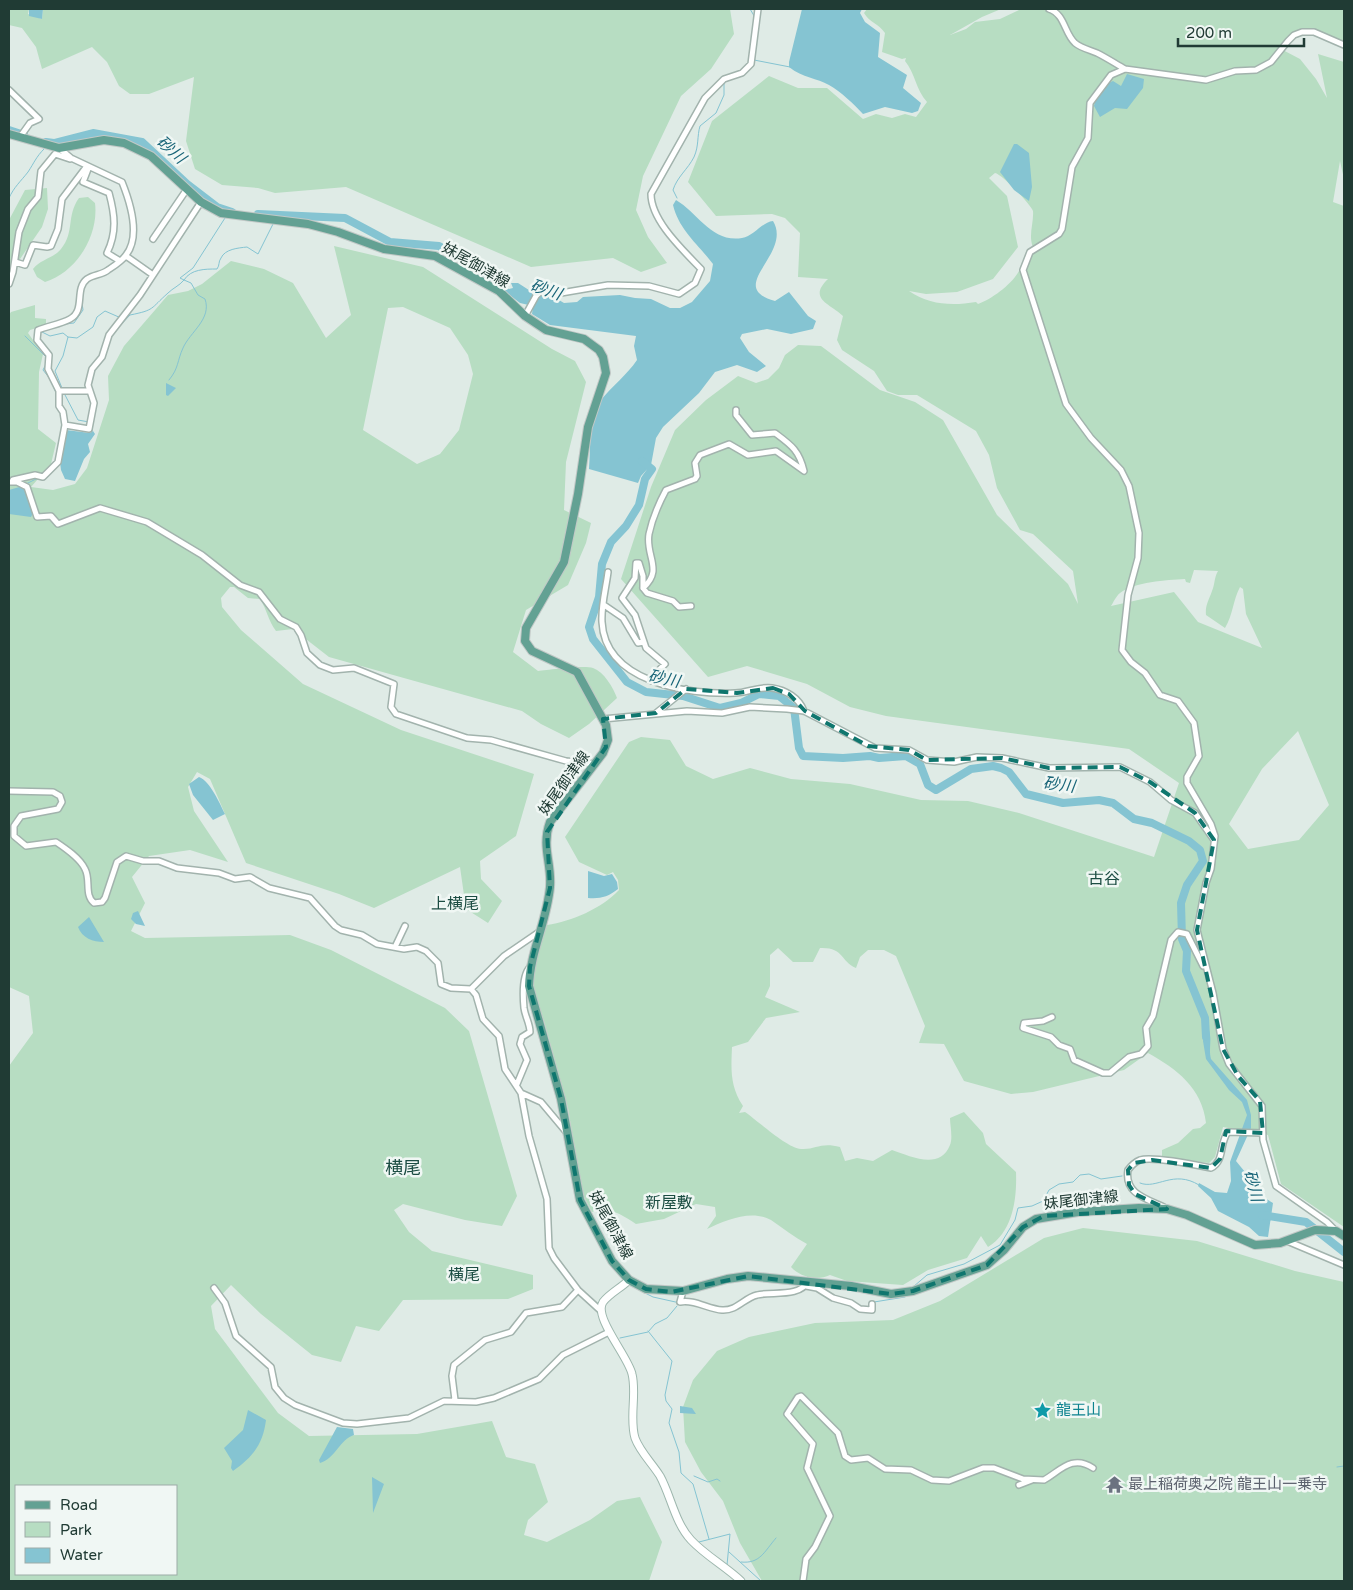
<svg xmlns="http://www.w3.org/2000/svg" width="1353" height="1590" font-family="'Varela Round','Noto Sans JP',sans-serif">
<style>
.green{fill:#b7ddc2;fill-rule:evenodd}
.water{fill:#85c4d2}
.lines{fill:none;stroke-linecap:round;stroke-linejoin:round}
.stream{stroke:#85c4d2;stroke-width:1}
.river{stroke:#85c4d2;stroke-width:8}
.street-casing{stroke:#a2b3ad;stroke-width:8}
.secondary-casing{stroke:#9eb7ae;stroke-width:9}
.primary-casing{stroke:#c1c8c6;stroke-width:10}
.street{stroke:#fff;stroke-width:5}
.secondary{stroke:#fff;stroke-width:7}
.primary{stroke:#63a193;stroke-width:8}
.marked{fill:none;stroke:#0f766e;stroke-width:4;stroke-dasharray:10 6;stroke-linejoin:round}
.labels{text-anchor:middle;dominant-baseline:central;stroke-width:5;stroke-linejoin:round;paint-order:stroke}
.street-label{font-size:15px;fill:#203b34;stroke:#f0f7f4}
.culture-label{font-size:15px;fill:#0d838f;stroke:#f0f7f4;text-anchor:start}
.worship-label{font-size:15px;fill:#5b616d;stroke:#f0f7f4;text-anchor:start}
.water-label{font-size:16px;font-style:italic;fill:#196578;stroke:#f0f7f4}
.neighbourhood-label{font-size:16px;fill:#1c4d43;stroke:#f0f7f4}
.quarter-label{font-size:18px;fill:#1c4d43;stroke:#f0f7f4}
</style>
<rect width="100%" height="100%" fill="#dfebe6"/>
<path class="green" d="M9,9H29L28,14L42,19L43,9H730L734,34L711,69L681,96L643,176L636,210L648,237L667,263L641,272L613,258L531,267L346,187L275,193L258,188L222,185L195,169L186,141L194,77L149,94H130L119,86L107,62L92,47L42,69L36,47L22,28L9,25Z
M867,9H1001L982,17L950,35L966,29L975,22L1000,19L1019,10L1017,9H1344V43L1315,30L1295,31L1279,48L1300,59L1316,79L1327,98L1318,54L1344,62V179L1340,161L1333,202L1344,206V1227L1281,1184L1268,1135L1223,1127L1215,1157L1209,1163L1162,1157V1150L1178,1143L1193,1129L1200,1128L1206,1123C1202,1088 1177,1069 1148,1053L1124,1070L1033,1092L1011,1094L964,1081L944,1044L919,1043L925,1026L896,956L884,950H868L860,957L856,968C840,961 844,947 820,948L813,962H793L778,948L770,955V986L765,997L800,1012L766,1018L748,1042L732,1047C731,1070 730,1086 743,1106L739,1113L745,1112C758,1121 787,1148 801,1149C816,1150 820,1142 840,1147L845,1161L857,1158L873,1161L892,1150C910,1156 940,1171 950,1145C953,1138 950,1125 950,1118L964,1112L983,1133L986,1144L1016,1172C1017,1199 1013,1232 988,1247L981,1236L967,1258L928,1270L903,1285L847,1281L830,1275C817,1281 800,1277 791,1267L807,1244C794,1237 783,1228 771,1220C752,1209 725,1220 707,1229L716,1216L715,1207L696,1204L664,1219L636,1224C622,1215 609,1206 592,1212L582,1193L568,1108L544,1021L533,990L535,964L547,925C572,921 601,909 619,890L618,880L613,872L607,875L579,862L565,837L629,742L641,737L670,740L686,766L713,779L750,768L791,779L850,784L921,800L968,801L1019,813L1154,857L1179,783L1129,749L886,716L850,707L807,684L747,666L708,677L621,579L651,487L675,430L706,400L738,376L756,383L768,379L779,368L785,355L798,345L821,346L880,390L915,402L943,420L997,515L1068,584L1078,604L1073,571L1033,534L1020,530L997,488L989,455L976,431L917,395H898L887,391L874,371L842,350L837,340L843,316C831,304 807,299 828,279L798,277L800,233L785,218L772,214L716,216L688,182L712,121L769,76L798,88H827L863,119L876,114L892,118L905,114L916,117L927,102C916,90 915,73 905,61L906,58L902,59L882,52L885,33C879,24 869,22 864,13ZM995,173C1002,174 1032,206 1033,211C1034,223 1028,235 1033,247C1024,254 1024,262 1019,271C1012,284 992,299 978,304L976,302C952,306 929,305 909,291L926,294L957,292L993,279L1018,247L1007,196L989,178ZM1194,570L1218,571C1214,578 1215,584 1212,591C1209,600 1205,605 1206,615L1225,628C1233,615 1233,600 1240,587L1243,589L1246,614L1262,648L1198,622L1174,592L1111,606C1113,603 1116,596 1120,593C1135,582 1166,580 1185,579L1186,582L1190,583ZM1298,731L1329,805L1299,840L1248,849L1229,824L1262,769Z
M47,188L48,209L42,227L9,275V220L25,190Z
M88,197L95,203C99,235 77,272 45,282L37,277L33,269C41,259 54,258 61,249C75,232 66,216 79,198Z
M334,246L423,267L552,349L575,361L586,382L566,462L564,510L591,523L586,543L568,585L526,610L513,652L538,671C549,670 583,665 593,668C604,672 613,687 617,698L589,724L569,738L541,724L522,711L329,657L293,629L276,631C268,620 267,610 260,599L248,598L234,587H230L221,598L222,607L241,630L303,684L401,730L534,774L516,836L480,861L481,879L502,901L488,923L466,909L460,867L374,908L339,894L246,863L210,779L197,772L188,787L194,811L228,862L190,850L149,856L132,877L145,903L131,931L145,938L290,935L331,950L445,1008L469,1031L517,1196L502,1226L465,1220L403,1204L394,1210L409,1232L432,1251L533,1275V1289L508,1299L403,1300L379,1331L356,1326L341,1362L312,1355L261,1314L231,1285L211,1306L215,1329L278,1413L309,1436L417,1434L492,1421L506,1457L535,1464L548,1502L528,1520L524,1535L547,1542L590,1520L617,1501L640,1497L662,1542L649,1581H9V1066L33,1033L29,996L9,987V315L11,312L35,305V318L46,319V325L30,330L28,333L43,354L39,372L38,429L56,443L51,464L31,487L53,490L75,484L87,468L109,400L108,376L124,346L168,295L188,291L202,284L231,261L264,269L293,283L326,338L351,315ZM403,307L450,328L468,355L473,374L459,430L440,454L417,464L363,430L388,308ZM16,1486H176V1574H16Z
M1083,1228L1197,1241L1295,1271L1344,1282V1581H762L740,1543L723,1501L701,1472L685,1442L683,1407L693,1380L717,1351L749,1337L815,1323L893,1320L940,1301L1044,1238Z"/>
<path class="water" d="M29,9H43L42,19L29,16Z
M802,9H862L860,13L865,22L880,33L878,57L907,75L903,88L921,103L918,111L912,113L885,107L863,114C854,104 841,92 829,85C817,78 803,78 789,67V62Z
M1127,74L1144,79L1143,88L1127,109L1115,108L1100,117L1094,106C1096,96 1104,84 1113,81L1121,86Z
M1014,144H1017L1029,153L1032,187L1029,201L1014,190L1000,172Z
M676,200C698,213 712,243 742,238C754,236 762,222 773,221C793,254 724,287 775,301L789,292L808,316L816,321L813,329L791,334L767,329L742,334L740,338L749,352L766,366L757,372L737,365L715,372L699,393L663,427L656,438L651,465L641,476L638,483L589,469C591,449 588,417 601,400C612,386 627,375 637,360L634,346L636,336L550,325L532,314L533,306L520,303L502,289L483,279L479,271L509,289L513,288L511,283H518L532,292V299L547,293L564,303L577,302L583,297L620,295L635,298L651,299L670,308H680L692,302L710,281L713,264C698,244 679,230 673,205Z
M166,383L176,388L168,396L166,395Z
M66,430L90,433L93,431L95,434L88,444L90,452L84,459L75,481L65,479L61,470L60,462Z
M23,486L33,513L31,517L9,514V490Z
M199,777C210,781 220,804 225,814L213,820L193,795L189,784Z
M588,871L604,876L612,874L617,882L618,889C608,897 600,899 588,898Z
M138,911L145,926L136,924L131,919L133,913Z
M89,917L104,942C93,942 82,938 78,927Z
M1205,1028H1208C1213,1039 1208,1048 1211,1059L1247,1100L1251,1115V1128L1236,1161L1254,1183L1255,1188L1260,1185L1265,1198L1273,1203L1268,1237L1259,1236L1249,1227L1218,1211L1211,1198L1198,1186L1199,1183L1215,1192L1227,1193L1231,1181L1230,1162L1247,1115L1242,1102L1229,1090L1206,1059L1203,1041Z
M680,1406L692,1408L696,1414L680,1413Z
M248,1410L266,1420C263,1444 253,1457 233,1471L231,1468L232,1461L224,1448L243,1430Z
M337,1427L353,1429L354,1435C340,1439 335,1459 320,1463L319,1460Z
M372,1477L384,1484L373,1513Z"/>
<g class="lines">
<path class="stream" d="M750,9L756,19
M754,60L790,67
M9,198C14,187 21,181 28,172C34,163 36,157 44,149
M677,198L673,190C677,177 688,169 694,157C699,146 697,136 700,126L716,113L724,95V81
M64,324L74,323L83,310L82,303
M40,331L50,336L63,333L68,337
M114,332L130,315C155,310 150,309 168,293C173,288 179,286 184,280L180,278L193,268L225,218
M25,336L47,358
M47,362L43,370L51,380L57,395
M95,369L105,357L112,335
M169,380C179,368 177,361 183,348C190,332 212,319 205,299L198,295L191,283L184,280C191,269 205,269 217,269C220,265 218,262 221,258C225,249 238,248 247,247L258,254L273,224
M91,385L93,377
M62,388L55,371L63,356L68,337L77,338L93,327L97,317L105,311L121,318
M64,393L78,420L89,422
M56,401L60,411
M92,431L93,421
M26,484L38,478
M1140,1183C1157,1190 1173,1169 1199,1185
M1336,1264L1344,1269
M913,1287L927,1275L964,1264L1000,1245L1015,1220L1018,1208L1032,1206L1043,1201L1049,1190L1059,1184L1073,1182L1080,1175L1089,1174L1101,1179L1122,1176
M643,1292L653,1297L680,1303
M763,1296H774
M874,1302L905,1297
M729,1312L754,1298
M863,1312H871
M648,1331L672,1361L665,1395L666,1401L672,1409L669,1423L679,1452L681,1473L693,1484L709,1539
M620,1338L648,1332L655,1324L667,1318L677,1306
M1337,1467L1344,1466
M694,1476L708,1482L717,1479L720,1481
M699,1542L730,1534L727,1565
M729,1552L761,1581
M741,1562C760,1564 764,1552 776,1538
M911,1581H915"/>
<path class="river" d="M9,130L24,135
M46,142L54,143L93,133L142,142L187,184L217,207L232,212
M258,214L345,218L390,242L439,246L478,268L489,280
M642,461L652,469L645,479L639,505L626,526L611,542L602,564L599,597L589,627L593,639L627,682L646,692L683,696L720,708L741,703L759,694L779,696L794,708L799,748L803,756L843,758L870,756L879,758L906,756L920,764L928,785L936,790L971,769L993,766L1001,768L1009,772L1026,794L1063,803L1099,800L1113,803L1134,819L1152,823L1189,841L1200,850L1203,861L1187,885L1181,903L1182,939L1187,951L1186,971L1205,1018L1206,1037
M1262,1215L1306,1222L1344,1252"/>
<defs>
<path id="street" d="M1049,9C1065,14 1064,33 1075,43C1081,48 1090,50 1097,53C1107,58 1116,64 1125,69
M9,90L39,119L30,123L20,137
M88,169L83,182L109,193C115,215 117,232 107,253L120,261
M153,239L187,189
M126,256L153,275
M15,262L25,265L33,245L47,247L51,246L58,229L62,199L87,166
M9,284L13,272L19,232L28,209L38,197L41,171L55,154L70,159
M525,316L536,296L541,291L561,293L608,285L649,286L679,294L695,283L701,269C684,251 651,221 651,194L705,98L724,79L742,73L751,64L758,9
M59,391H89
M65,425L89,429L94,403L88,385L92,369L102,357L109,335L140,295L201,202
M13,480L35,475L43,477L58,462L65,425L63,412L59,406V391L48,369L49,355L37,340L38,330C48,326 61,324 70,319C86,310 74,289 87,279C94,274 102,275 108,270C114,266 122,261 126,255C141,236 130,202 122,182L71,158L59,148
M9,482H17L27,487L37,517L51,516L58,524L100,508L147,522L202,555L240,585L259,592L280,619L296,627L301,635L307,653L320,665L333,670L354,668L394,684L391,707L396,714L467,738L491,740L566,761L595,764
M608,572C606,588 601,606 602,622C605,682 687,695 735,693C747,693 759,686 772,688C786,690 799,698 804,711
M643,588L647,593L673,601L679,607L691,606
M604,605L623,618L638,643L644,642
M666,684L660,669L665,664L646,648L635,615L622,598L635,578L636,563H639L643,576V588C664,570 645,556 649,534C652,520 659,503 666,490L695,479L697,476L695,463L700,455L729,444L748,455L776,451L804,471C799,450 791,445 775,433L752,435L736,415V410
M656,713L686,689
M603,719L687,711L722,713L750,707L787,709L804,711L875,748L909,750L927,760L954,762L977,757L1002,758L1049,768L1120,767L1150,782L1171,800L1195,813L1214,840
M9,791L53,792L60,796L62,802L58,809L21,816L14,826V836L26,846L56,842C65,848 80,858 85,869C91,880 84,895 94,903L102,902L105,898L117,862L126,856L143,861H159L177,868L219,873L235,879L250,877L269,888L310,898L335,926L341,930L362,935L377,944L404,949L417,947L426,951L438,963L441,984L451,988L471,989L504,956L539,932
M395,947L405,926
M471,989L476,995L483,1019L499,1036L505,1069L521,1093L529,1136L547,1199L549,1248L554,1258L578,1290L601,1311
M1052,1017L1043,1021L1024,1023L1023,1028L1051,1037L1059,1045L1070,1049L1074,1060L1103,1073H1110L1129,1057L1141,1054L1148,1046L1146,1028L1153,1016L1171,940L1178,932L1187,934L1203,966
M517,1084L527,1060L520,1044L522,1037L530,1032C530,1024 525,1016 524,1008C523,997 522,975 530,967
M521,1093L541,1102L567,1133
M1164,1207C1147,1199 1124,1194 1128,1170C1131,1166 1135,1162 1140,1160C1153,1156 1196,1165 1211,1168C1225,1161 1219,1143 1228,1132L1263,1133
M1336,1231L1327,1222L1276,1186L1263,1140L1262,1106L1229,1064L1223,1049L1213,993L1197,930L1206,883L1211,869L1215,836L1211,824L1187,783V777L1199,756L1194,723L1178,701L1160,695L1145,673L1131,662L1122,650L1128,595L1138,558L1139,533L1129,486L1121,470L1091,438L1066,404L1023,270L1030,252L1059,234L1062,229L1072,167L1088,138L1090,103L1111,75L1125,69L1206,80L1235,71L1256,70L1271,62L1288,41L1294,35L1302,32H1314L1344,45
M1287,1241L1344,1265
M806,1286L817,1288L833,1298L851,1303L860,1309L872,1310V1304
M214,1288L225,1303L236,1336L271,1367L275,1387L284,1398L295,1405L343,1423L357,1424L409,1418L444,1401L476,1402L494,1398L539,1379L563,1355L609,1332
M683,1291L680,1302C694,1299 708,1309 722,1310C737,1311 744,1298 757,1295C771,1291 800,1298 808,1281
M455,1400L452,1376L454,1365L485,1340L511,1332L526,1313L562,1307L578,1290
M1019,1485L1032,1480
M803,1581L806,1559L815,1547L830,1516L807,1468L813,1444L787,1414L798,1397L801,1396L838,1433L845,1456L851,1460L868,1458L885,1469L911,1470L932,1480L949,1481L983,1468H994L1023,1479L1044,1480C1060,1471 1072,1454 1093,1468"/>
<path id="secondary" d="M629,1280C621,1288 610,1293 603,1302C593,1317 628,1356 632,1374C637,1394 629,1418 635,1438C640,1452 652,1463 660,1476C671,1496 675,1523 691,1540C706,1556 725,1566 741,1581"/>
<path id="primary" d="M9,134L59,148L104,140L124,143L151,156L201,202L221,213L308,224L338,232L384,249L435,256L499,291L525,316L546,330L584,339L599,350L603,357L606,373L588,427L578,494L564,562L526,628L525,641L532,651L577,672L606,725L608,740L603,753L550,822C541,847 552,863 550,887C547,921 530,952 529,986L561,1099L580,1200L612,1261L629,1280L646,1289L683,1291L727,1279L748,1276L851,1286L891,1294L913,1291L987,1265L1004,1250L1023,1227L1036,1219L1078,1212L1139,1208L1167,1209L1187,1215L1255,1245L1280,1243L1315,1230L1336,1231L1344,1236"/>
</defs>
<use href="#street" class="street-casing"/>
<use href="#secondary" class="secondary-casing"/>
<use href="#primary" class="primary-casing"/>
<use href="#street" class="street"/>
<use href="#secondary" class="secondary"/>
<use href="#primary" class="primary"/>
</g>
<path class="marked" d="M773,688L789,694L805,711L868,746L909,750L927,760L1002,758L1049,768L1120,767L1150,782L1195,813L1214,840L1197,930L1223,1049L1238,1076L1260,1101L1263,1133L1226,1131L1220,1159L1211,1168L1152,1160L1134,1163L1128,1170L1129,1185L1135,1194L1167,1209L1044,1216L1023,1227L987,1265L913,1291L891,1294L748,1276L671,1292L646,1289L629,1280L612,1261L580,1200L561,1099L529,986L530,967L550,888L547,832L606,747L603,719L656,713L686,689L737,693Z"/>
<defs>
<symbol id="sight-bare" viewBox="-9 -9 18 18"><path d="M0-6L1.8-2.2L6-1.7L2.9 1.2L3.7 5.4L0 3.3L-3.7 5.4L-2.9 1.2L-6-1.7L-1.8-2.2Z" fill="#0f9aa8" stroke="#f0f7f4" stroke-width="2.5" paint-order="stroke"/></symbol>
<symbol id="temple-bare" viewBox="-9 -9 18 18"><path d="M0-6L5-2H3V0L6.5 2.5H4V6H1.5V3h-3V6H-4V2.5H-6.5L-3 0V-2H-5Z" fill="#6b7280" stroke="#f0f7f4" stroke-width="2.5" paint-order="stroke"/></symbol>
</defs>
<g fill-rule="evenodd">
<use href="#sight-bare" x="1030" y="1398" width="25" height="25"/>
<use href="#temple-bare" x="1102" y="1472" width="25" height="25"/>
</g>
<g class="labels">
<g class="street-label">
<text transform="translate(476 265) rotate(30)">妹尾御津線</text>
<text transform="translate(564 783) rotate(-54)">妹尾御津線</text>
<text transform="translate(1081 1200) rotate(-6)">妹尾御津線</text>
<text transform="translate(611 1225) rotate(62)">妹尾御津線</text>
</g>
<g class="culture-label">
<text x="1056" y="1410">龍王山</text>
</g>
<g class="worship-label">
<text x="1128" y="1484">最上稲荷奥之院 龍王山一乗寺</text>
</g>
<g class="water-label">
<text transform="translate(171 150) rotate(42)">砂川</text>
<text transform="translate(546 290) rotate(19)">砂川</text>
<text transform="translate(664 679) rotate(11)">砂川</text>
<text transform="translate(1059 785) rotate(7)">砂川</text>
<text transform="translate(1253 1186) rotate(75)">砂川</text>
</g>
<g class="neighbourhood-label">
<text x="1104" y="879">古谷</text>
<text x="455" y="904">上横尾</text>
<text x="669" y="1203">新屋敷</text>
<text x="464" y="1275">横尾</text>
</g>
<g class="quarter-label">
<text x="403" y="1168">横尾</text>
</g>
</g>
<rect width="1353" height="1590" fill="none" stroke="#203b34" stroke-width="20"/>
<rect x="15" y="1485" width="162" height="90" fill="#f0f7f4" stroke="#9daca7"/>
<rect x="25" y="1501" width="25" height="8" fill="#63a193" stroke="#9daca7"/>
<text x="60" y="1510" font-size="15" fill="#203b34">Road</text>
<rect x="25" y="1522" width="25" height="15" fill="#b7ddc2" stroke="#9daca7"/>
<text x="60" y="1535" font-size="15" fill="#203b34">Park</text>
<rect x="25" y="1548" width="25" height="15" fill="#85c4d2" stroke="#9daca7"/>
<text x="60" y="1560" font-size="15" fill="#203b34">Water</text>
<path d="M1178 38v8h126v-8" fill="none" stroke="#203b34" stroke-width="2.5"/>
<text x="1186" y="38" font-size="15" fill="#203b34" stroke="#f0f7f4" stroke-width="4" paint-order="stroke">200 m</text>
</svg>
